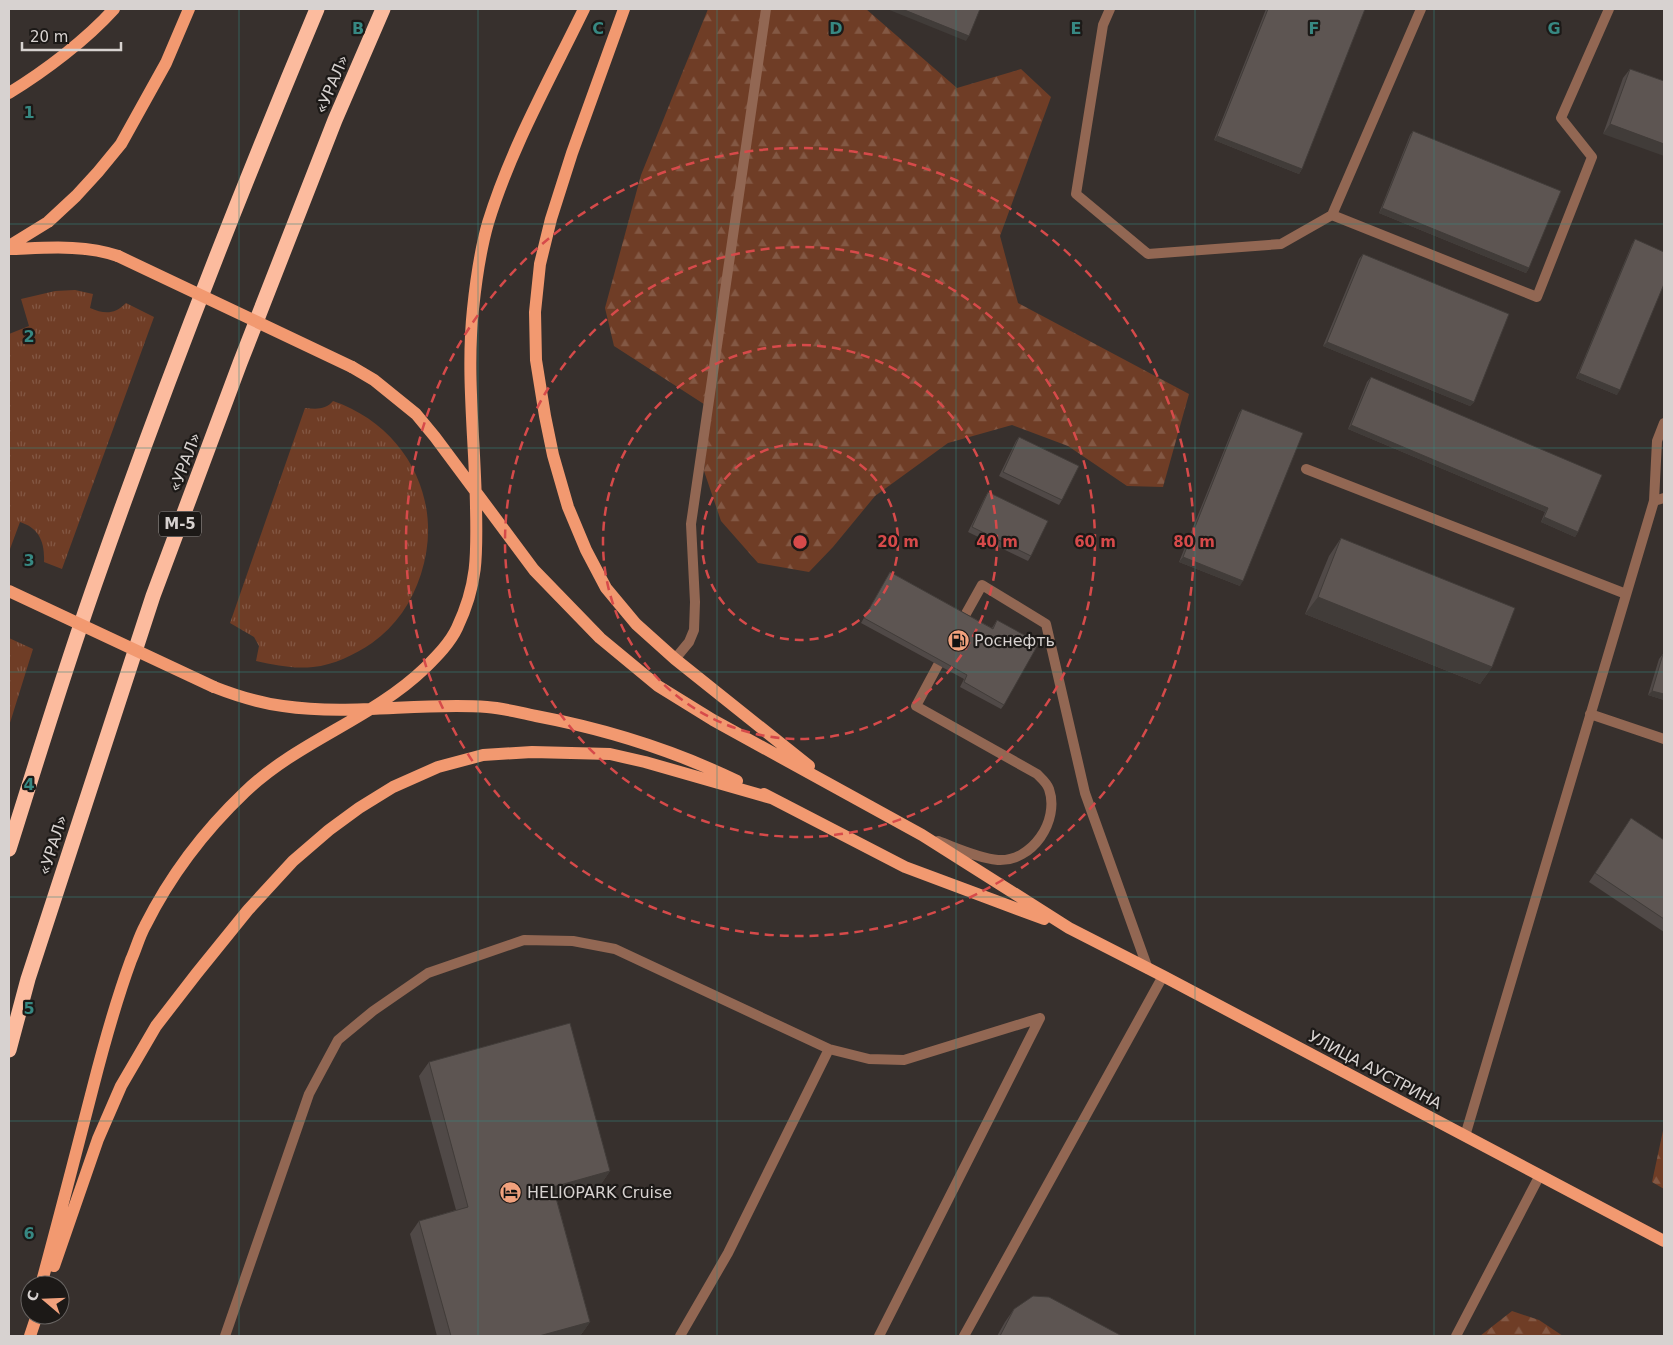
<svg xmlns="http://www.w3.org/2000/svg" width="1673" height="1345" font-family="'DejaVu Sans',sans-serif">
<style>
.grass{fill:url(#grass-tufts)}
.forest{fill:url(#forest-firs)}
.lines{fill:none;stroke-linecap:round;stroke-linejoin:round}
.lane{stroke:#926753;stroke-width:10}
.primary{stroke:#f29970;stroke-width:12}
.highway{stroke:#fcbb9e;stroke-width:15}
.primary-bridge{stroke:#f29970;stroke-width:12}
.wall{fill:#504947}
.shaded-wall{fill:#413c39}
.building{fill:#5d5552;stroke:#413c39}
.grid{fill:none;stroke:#378882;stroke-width:1;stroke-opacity:0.55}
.ring{fill:none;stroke:#d64a4a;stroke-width:2.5;stroke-dasharray:9 6}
.labels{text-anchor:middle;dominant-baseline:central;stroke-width:4.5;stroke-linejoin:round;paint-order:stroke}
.shield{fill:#1c1917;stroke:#9f9a98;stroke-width:1}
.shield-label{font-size:15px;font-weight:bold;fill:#d7d2d0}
.street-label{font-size:16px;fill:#d7d2d0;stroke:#1c1917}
.poi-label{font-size:16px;fill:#d7d2d0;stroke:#1c1917;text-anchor:start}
.grid-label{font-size:16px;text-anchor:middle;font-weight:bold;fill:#378882;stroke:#1c1917;stroke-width:4.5;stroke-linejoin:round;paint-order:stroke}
.centre{fill:#d64a4a;stroke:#1c1917;stroke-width:2.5}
.ring-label{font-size:15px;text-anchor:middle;font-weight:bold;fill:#d64a4a;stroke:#1c1917;stroke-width:4.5;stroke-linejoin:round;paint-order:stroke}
</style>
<defs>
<pattern id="grass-tufts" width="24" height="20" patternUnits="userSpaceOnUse" patternTransform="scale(1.25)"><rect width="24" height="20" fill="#6f3d26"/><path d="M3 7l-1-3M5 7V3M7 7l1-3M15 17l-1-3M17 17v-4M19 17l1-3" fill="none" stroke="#835844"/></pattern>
<pattern id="forest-firs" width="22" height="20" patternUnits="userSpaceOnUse" patternTransform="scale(1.25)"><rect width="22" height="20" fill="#6f3d26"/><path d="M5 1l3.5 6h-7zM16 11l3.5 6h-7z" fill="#835844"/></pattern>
</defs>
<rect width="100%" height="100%" fill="#37302d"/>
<path class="grass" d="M75,290L93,294L90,308C104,314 114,315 126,303L154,317L62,569L44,562C45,542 39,528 20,522L10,549L9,548V334L29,326L21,299L55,291Z
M333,401C406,426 445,500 421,574C412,602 396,626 372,643C354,655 334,665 313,667C293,669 275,665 256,661L259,646L254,637L230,623L305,408C316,409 326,410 333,401Z
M9,638L33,649L9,726Z"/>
<path class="forest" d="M708,9H866L957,88L1021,69L1051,97L1000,236L1018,303L1189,394L1163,487L1127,486L1068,446L1012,425L948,443L875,496L833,547L809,572L758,563L721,521L704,471L710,408L614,346L605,308L641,175Z
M1664,1126V1189L1652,1182Z
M1512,1311L1539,1320L1563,1336H1480Z"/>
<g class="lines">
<path class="lane" d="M1110,9L1103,25L1076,194L1148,254L1281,244L1332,215L1421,9
M1332,215L1537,297L1592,157L1561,118L1609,9
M1306,469L1626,594
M1654,501L1664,498
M963,619L982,585L1046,624L1085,793L1148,969
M675,659L689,642L694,630L695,602L691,524L766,9
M938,665L916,706L1037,774C1041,778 1047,783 1049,789C1060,821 1032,862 998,860C978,858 957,848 938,841
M1590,714L1664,739
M1465,1136L1654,501L1657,441L1664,423
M225,1336L309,1094L338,1040L373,1011L428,973L524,940L573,941L615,949L829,1049L869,1059L904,1060L1040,1018
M680,1336L728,1253L829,1049
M879,1336L1040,1018
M964,1336L1163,976
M1456,1336L1540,1175"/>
<path class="primary" d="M624,9L572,153L551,219L540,264L535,312L536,360L545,416L553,455L568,507L586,550L606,588L636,624L675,659L809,766
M9,93C45,71 86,40 114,9
M9,246L48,222L76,196L98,172L121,144L166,63L189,9
M9,249C45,248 83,244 118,256
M352,367L374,380L416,414L435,437L534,570L600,638L658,686L713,720L922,835L1069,928L1163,976L1664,1241
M214,687C237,696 259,703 283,706C351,716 420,702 487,707C504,708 520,713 536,716C605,729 673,750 737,781
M764,794L905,867L1044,919
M54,1266L98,1139L121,1086L156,1026L197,973L248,910L293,861L329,830L359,808L393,787L438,767L483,755L532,752L610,754L645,762L771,798
M41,1285C59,1219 76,1153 93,1087C104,1044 116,1001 131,960C136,949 139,937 145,926C170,876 205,830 245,792C298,741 372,719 425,668C437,656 450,643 457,628C478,584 477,554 476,507C475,441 466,374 473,309C476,280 480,251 488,223C511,148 550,79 584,9
M30,1336L37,1315"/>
<path class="highway" d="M9,849C38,757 66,665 98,575C165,384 239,195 317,9
M9,1050L28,979L153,596L240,363L335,120L383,9"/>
<path class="primary-bridge" d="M118,256L352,367
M9,591L214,687"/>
</g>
<path class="wall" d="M1266,9H1365L1302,169L1299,174L1214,140Z
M1630,69L1664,81L1603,134L1623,78Z
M1413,131L1529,268L1526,273L1379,213L1410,135Z
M1635,239L1617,395L1576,378L1632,244Z
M1363,254L1474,402L1470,406L1323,346L1359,259Z
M1371,377L1578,532L1575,537L1541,522L1545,512L1348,429L1367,382Z
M1242,409L1240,586L1179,562L1239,413Z
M1019,437L1062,500L1059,505L999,476L1016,441Z
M988,492L1031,556L1028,561L968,532L985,497Z
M1341,538L1492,667L1480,684L1305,614L1329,556Z
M890,572L992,628L997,620L1004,705L1001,709L960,687L964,679L861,623Z
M1663,654L1664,700L1648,695L1659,659Z
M1631,818L1664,840V932L1589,882Z
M429,1062L610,1171L601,1184L556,1197L590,1322L580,1336H437L410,1234L419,1221L456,1210L419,1076Z
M1014,1309L1122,1336H997L1005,1322Z"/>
<path class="shaded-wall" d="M887,9H902L969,36L966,41Z
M1610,124L1664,144V156L1603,134Z
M1217,136L1302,169L1299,174L1214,140Z
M1382,208L1529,268L1526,273L1379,213Z
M1327,342L1474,402L1470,406L1323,346Z
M1579,373L1620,390L1617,395L1576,378Z
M1351,425L1548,508L1545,512L1348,429Z
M1544,517L1578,532L1575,537L1541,522Z
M1183,557L1243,581L1240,586L1179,562Z
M1318,597L1492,667L1480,684L1305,614Z
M1652,691L1664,694V700L1648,695Z
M610,1171L601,1184L543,1200L553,1187Z
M590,1322L580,1336H539Z"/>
<path class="building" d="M902,9H980L969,36Z
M1268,9H1365L1302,169L1217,136Z
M1630,69L1664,81V144L1610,124Z
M1413,131L1561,191L1529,268L1382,208Z
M1635,239L1664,252V284L1620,390L1579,373Z
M1363,254L1509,314L1474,402L1327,342Z
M1371,377L1602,475L1578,532L1544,517L1548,508L1351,425Z
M1242,409L1303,433L1243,581L1183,557Z
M1019,437L1079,466L1062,500L1003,472Z
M988,492L1048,521L1031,556L972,527Z
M1341,538L1515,608L1492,667L1318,597Z
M890,572L993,629L997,620L1039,643L1004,705L964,682L967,675L864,618Z
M1663,654L1664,655V694L1652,691Z
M1631,818L1664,840V919L1595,873Z
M570,1023L610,1171L553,1187L590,1322L539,1336H451L419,1221L468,1207L429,1062Z
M1033,1296L1049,1297L1122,1336H1000L1014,1309Z"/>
<path class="grid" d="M239,9V1336M478,9V1336M717,9V1336M956,9V1336M1195,9V1336M1434,9V1336M9,224H1664M9,448H1664M9,672H1664M9,897H1664M9,1121H1664"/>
<g class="ring">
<circle cx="800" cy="542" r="98"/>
<circle cx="800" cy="542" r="197"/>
<circle cx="800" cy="542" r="295"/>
<circle cx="800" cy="542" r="394"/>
</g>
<defs>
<symbol id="fuel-disc" viewBox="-11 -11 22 22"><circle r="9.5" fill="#f1a17d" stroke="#1c1917"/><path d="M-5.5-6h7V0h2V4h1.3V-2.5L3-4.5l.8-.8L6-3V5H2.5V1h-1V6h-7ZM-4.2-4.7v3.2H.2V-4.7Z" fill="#111"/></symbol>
<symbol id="hotel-disc" viewBox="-11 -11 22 22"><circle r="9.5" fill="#f1a17d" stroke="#1c1917"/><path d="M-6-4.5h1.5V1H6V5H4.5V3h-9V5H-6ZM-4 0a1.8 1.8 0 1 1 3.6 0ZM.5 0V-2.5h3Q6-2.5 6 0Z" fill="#111"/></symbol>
</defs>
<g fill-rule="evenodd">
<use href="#fuel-disc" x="946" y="628" width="25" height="25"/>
<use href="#hotel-disc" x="498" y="1180" width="25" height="25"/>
</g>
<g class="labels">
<rect class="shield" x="159" y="511.5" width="42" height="25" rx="4"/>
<g class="shield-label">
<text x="180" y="524">М-5</text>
</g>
<g class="street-label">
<text transform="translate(332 84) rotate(-67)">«УРАЛ»</text>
<text transform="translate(185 462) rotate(-69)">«УРАЛ»</text>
<text transform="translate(53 845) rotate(-72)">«УРАЛ»</text>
<text transform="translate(1375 1070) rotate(28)">УЛИЦА АУСТРИНА</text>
</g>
<g class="poi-label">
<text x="974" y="640">Роснефть</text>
<text x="527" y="1192">HELIOPARK Cruise</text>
</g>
</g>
<g class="grid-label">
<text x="358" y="34">B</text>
<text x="598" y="34">C</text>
<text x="836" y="34">D</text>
<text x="1076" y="34">E</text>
<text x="1314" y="34">F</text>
<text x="1554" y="34">G</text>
<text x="29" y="118">1</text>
<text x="29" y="342">2</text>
<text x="29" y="566">3</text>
<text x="29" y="790">4</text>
<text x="29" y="1014">5</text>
<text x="29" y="1239">6</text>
</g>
<circle cx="800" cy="542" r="8" class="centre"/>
<g class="ring-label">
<text x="898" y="547">20 m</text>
<text x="997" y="547">40 m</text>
<text x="1095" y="547">60 m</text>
<text x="1194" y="547">80 m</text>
</g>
<rect width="1673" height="1345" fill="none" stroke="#d7d2d0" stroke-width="20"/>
<g transform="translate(45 1300) rotate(289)"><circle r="24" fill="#1c1917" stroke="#676361"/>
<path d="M0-4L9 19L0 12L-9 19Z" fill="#f1a17d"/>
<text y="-8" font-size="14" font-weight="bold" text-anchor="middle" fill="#d7d2d0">С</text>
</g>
<path d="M22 42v8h99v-8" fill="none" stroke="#d7d2d0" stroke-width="2.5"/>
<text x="30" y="42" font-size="15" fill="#d7d2d0" stroke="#1c1917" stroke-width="4" paint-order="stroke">20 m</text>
</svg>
